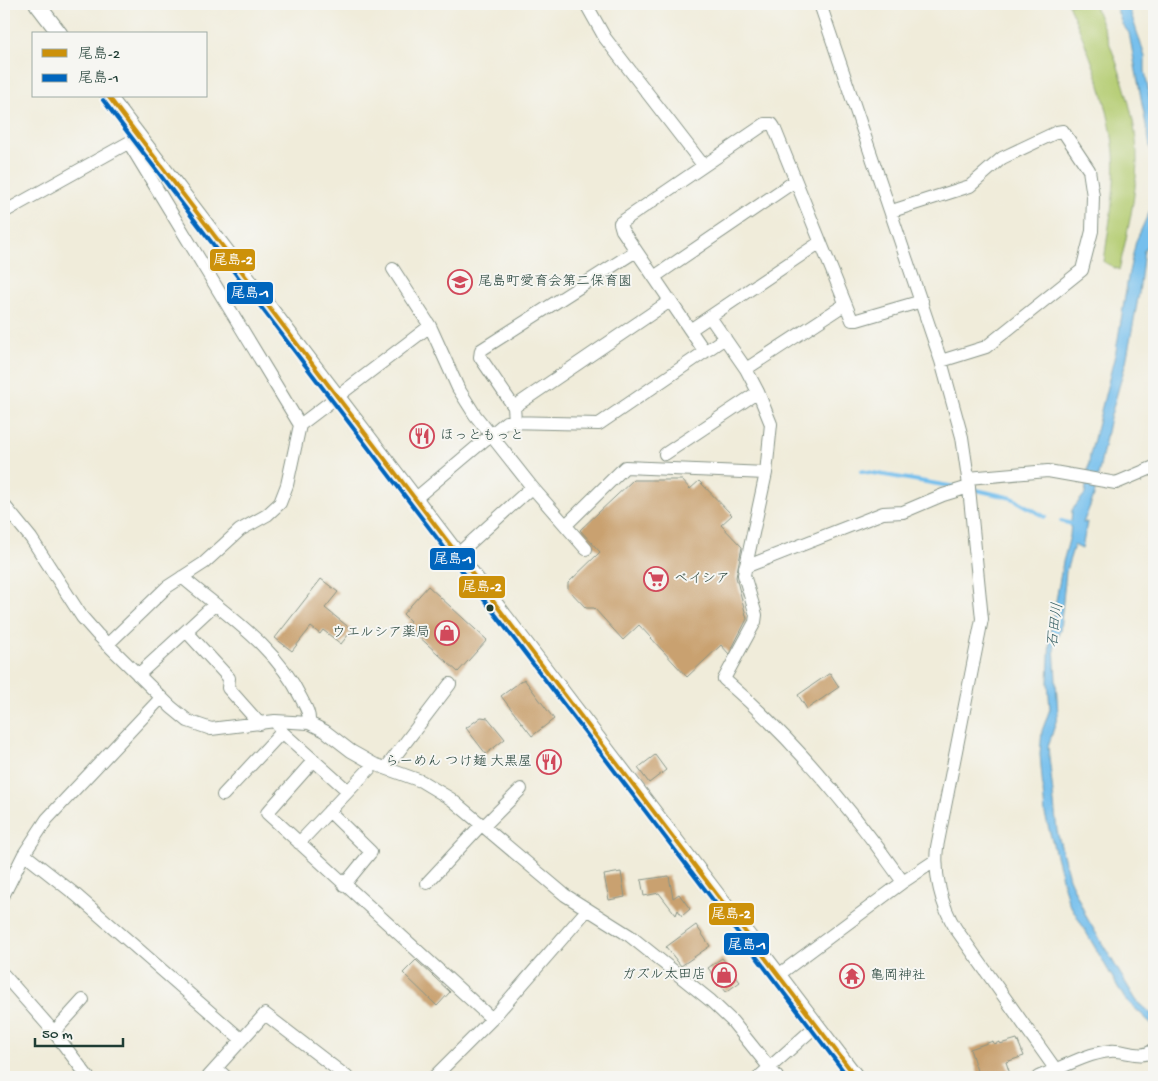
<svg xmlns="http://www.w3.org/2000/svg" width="1158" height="1081" font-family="'Gochi Hand','Klee One',sans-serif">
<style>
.green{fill:#b4cc71;stroke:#6a8452}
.water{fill:#74bfed;stroke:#4a7e90}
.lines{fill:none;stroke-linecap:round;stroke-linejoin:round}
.stream{stroke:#74bfed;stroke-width:4}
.building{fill:#c9a170}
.minor-casing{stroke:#889487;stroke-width:14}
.major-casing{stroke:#889487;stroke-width:17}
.minor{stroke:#fff;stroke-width:12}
.major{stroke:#fff;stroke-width:15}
.bus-1-casing{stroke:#f6f6f2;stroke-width:8}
.bus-2-casing{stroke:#f6f6f2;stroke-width:8}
.bus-1{stroke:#cc910a;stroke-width:4}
.bus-2{stroke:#0065bd;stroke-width:4}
.bus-dot{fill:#1f3d34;stroke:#f6f6f2;stroke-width:2}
.labels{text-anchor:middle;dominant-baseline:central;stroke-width:4;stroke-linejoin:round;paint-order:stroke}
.poi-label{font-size:14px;fill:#1f3d34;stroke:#f6f6f2;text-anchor:start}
.water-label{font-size:15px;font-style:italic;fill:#345e62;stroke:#f6f6f2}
.line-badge{stroke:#f6f6f2;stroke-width:2}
.badge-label{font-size:14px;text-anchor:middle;font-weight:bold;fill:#fff}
</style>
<rect width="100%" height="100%" fill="#f6f6f2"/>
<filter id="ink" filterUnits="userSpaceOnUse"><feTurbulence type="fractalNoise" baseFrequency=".02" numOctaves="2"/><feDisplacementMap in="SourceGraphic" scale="10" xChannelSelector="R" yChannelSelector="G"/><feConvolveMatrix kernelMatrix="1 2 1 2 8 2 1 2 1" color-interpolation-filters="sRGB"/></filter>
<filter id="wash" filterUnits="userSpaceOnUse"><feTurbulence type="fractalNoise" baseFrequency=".0096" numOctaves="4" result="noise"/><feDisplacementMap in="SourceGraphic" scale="20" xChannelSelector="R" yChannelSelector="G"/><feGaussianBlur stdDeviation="1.12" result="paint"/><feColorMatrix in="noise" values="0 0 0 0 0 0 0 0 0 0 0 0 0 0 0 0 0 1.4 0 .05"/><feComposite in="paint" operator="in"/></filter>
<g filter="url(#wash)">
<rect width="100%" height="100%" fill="#f0ecda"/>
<path class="green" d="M1068,4H1094C1112,49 1138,112 1137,161C1136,198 1127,234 1119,270L1104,262C1108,229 1117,185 1114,152C1109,101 1089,50 1068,4Z"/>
<path class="water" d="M1115,4H1128L1145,57V71L1154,123V168L1129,33L1122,24Z
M1154,178V237L1144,250L1139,293L1126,362L1109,422L1094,496L1083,523L1087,522L1082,549L1074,545L1066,571L1060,630L1054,646L1058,715L1048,747L1057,831L1069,878L1087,918L1136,1000L1154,1016V1026L1125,999L1068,901L1045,814L1040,754L1042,731L1050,709L1048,682L1050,634L1063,562L1070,536L1072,510L1085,494L1090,455L1116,351L1129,272L1136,241L1151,208Z"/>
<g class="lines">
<path class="stream" d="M861,471L955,487
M972,489L1012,498L1045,517
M1061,521L1076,525"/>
</g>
<g id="blocks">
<path class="building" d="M633,480H682L690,489L699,481L732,515L721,525L742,547L736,577L747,619L729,654L721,645L687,677L639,625L623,640L594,608H586L568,589V583L600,552L580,530Z
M321,579L338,592L325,608L352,630L341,644L323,630L320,634L311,627L292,651L275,638Z
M428,586L487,640L458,672L406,625L410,621L403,614Z
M830,673L839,687L807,709L798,695Z
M524,679L554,719L532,736L501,696Z
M481,717L488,718L505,739L486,754L466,728Z
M655,755L666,770L649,783L638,768Z
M621,872L625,897L609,900L604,875Z
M669,876L673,898L679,894L690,909L682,916L678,910L676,915L659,893L644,896L641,880Z
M696,925L710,946L681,966L666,947Z
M722,958L740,982L726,992L708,968Z
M416,960L450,992L437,1006L403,973Z
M1017,1039L1024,1056L1006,1062L1011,1077H979L970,1049L993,1041L994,1044L1000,1042V1044Z"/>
</g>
</g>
<g filter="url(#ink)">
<use href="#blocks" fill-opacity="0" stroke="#889487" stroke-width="1"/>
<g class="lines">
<defs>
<path id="minor" d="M586,4L605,38L703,165
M820,4L941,361L962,437L968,478L982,619L937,847C934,874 941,906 956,929L1061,1077
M129,143L300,425
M892,211L970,186L1002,158L1057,132L1063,131L1089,170L1093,196L1092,231L1082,270L986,347L941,361
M4,212L135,139
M393,269L430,326L458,388L475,415L532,487L586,549
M654,277L795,181
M710,317L746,369L758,392L771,424L766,473L744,575L756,615L755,622L724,679C792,738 851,808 903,882
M690,330L819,243
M705,352L622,230L620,223L765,124H772L774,127L852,320H857L922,301
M746,369L844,305
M514,407L670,301
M515,421L514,407L480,357L481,350L636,251
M665,454L758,392
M968,478L1048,471L1116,483L1154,467
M416,498L506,422L599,424L725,338
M4,505L31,538L82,617L97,634L171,707L188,721L211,729L275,721L309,723L325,731L351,751L374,764L421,781L451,799L565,895L630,936L711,1001L732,1021L777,1077
M566,525L625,467L766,473
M458,554L532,487
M745,567L883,513L903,512L943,495L969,487
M182,577C225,614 276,646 301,698C305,706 310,713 309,723
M186,631L214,605
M107,645L167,587L204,563L240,530L267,515L280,503L287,485L300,425L430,326
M138,675L186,631L229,678L228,688L260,724
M275,721L282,732L348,791
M314,760L267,813L492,1019
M386,768L450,684
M223,795L282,732
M329,811L371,852L344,885
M484,826L521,789
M299,843L374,764
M24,854L76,895L241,1039
M427,883L482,824
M4,894L24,854L47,819L161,698
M4,975L54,1032L88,1077
M777,976L903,882L936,860
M54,1032L83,1000
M216,1068L226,1077
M208,1077L265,1014L347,1077
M434,1077L492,1019L587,910
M759,1077L816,1026
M1038,1077C1062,1068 1084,1054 1110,1051C1124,1049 1143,1061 1154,1049"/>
<path id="major" d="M37,4L60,34
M108,96L856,1077"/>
</defs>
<use href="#minor" class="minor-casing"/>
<use href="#major" class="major-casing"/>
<use href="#minor" class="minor"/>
<use href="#major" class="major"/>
<defs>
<path id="bus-1" d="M108,96L856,1077"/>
<path id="bus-2" d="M103,100L848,1077"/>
</defs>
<use href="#bus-1" class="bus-1-casing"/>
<use href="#bus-2" class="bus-2-casing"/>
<use href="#bus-1" class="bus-1"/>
<use href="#bus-2" class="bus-2"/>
</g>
</g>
<defs>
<symbol id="school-ring" viewBox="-11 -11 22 22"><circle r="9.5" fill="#f6f6f2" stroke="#d1495b" stroke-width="1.5"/><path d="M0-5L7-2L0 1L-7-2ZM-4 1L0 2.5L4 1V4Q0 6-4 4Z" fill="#d1495b"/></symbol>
<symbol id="restaurant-ring" viewBox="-11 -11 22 22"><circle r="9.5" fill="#f6f6f2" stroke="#d1495b" stroke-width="1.5"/><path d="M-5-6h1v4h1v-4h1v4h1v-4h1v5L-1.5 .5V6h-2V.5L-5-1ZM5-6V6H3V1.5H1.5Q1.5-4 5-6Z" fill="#d1495b"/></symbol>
<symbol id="supermarket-ring" viewBox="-11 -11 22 22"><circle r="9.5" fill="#f6f6f2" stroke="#d1495b" stroke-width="1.5"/><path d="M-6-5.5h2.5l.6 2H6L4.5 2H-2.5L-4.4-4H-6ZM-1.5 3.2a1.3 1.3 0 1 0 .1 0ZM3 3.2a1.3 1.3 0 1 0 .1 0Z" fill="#d1495b"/></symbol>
<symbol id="shop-ring" viewBox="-11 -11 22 22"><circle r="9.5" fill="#f6f6f2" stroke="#d1495b" stroke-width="1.5"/><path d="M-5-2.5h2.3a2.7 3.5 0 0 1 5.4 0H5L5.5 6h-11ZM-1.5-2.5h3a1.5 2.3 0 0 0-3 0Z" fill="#d1495b"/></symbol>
<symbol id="temple-ring" viewBox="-11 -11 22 22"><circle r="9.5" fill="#f6f6f2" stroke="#d1495b" stroke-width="1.5"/><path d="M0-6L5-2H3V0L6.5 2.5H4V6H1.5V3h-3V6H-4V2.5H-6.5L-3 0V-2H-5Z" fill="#d1495b"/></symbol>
</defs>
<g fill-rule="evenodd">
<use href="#school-ring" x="446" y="268" width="28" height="28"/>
<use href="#restaurant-ring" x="408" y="422" width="28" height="28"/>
<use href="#supermarket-ring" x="642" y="565" width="28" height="28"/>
<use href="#shop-ring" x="433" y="619" width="28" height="28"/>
<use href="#restaurant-ring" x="535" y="748" width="28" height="28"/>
<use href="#shop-ring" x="710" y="961" width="28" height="28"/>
<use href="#temple-ring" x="838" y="962" width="28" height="28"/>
</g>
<circle class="bus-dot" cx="490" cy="608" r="4.5"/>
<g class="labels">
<g class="poi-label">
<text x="478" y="282">尾島町愛育会第二保育園</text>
<text x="440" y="436">ほっともっと</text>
<text x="674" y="579">ベイシア</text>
<text x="430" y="633" text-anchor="end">ウエルシア薬局</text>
<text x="532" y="762" text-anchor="end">らーめん つけ麺 大黒屋</text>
<text x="706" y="975" text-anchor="end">ガズル太田店</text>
<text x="870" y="976">亀岡神社</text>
</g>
<g class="water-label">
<text transform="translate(1056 625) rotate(-83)">石田川</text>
</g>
</g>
<g class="line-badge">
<rect x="209" y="248" width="47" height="24" rx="5" fill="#cc910a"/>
<rect x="226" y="281" width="48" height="24" rx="5" fill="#0065bd"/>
<rect x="429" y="547" width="47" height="24" rx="5" fill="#0065bd"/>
<rect x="458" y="575" width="48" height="24" rx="5" fill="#cc910a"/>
<rect x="708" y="902" width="47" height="24" rx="5" fill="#cc910a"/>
<rect x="723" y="932" width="47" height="24" rx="5" fill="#0065bd"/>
</g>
<g class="badge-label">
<text x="233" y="264">尾島-2</text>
<text x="250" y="297">尾島-1</text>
<text x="453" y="563">尾島-1</text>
<text x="482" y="591">尾島-2</text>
<text x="731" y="918">尾島-2</text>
<text x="747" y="949">尾島-1</text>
</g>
<rect width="1158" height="1081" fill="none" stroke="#f6f6f2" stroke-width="20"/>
<rect x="32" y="32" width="175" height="65" fill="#f6f6f2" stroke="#a0aca6"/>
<rect x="42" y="49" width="25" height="8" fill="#cc910a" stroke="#a0aca6"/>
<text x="78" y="58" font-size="15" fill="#1f3d34">尾島-2</text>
<rect x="42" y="74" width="25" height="8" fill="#0065bd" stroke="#a0aca6"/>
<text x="78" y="82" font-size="15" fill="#1f3d34">尾島-1</text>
<path d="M35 1038v8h88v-8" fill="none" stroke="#1f3d34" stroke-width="2.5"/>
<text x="42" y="1038" font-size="15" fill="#1f3d34" stroke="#f6f6f2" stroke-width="4" paint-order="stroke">50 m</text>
</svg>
